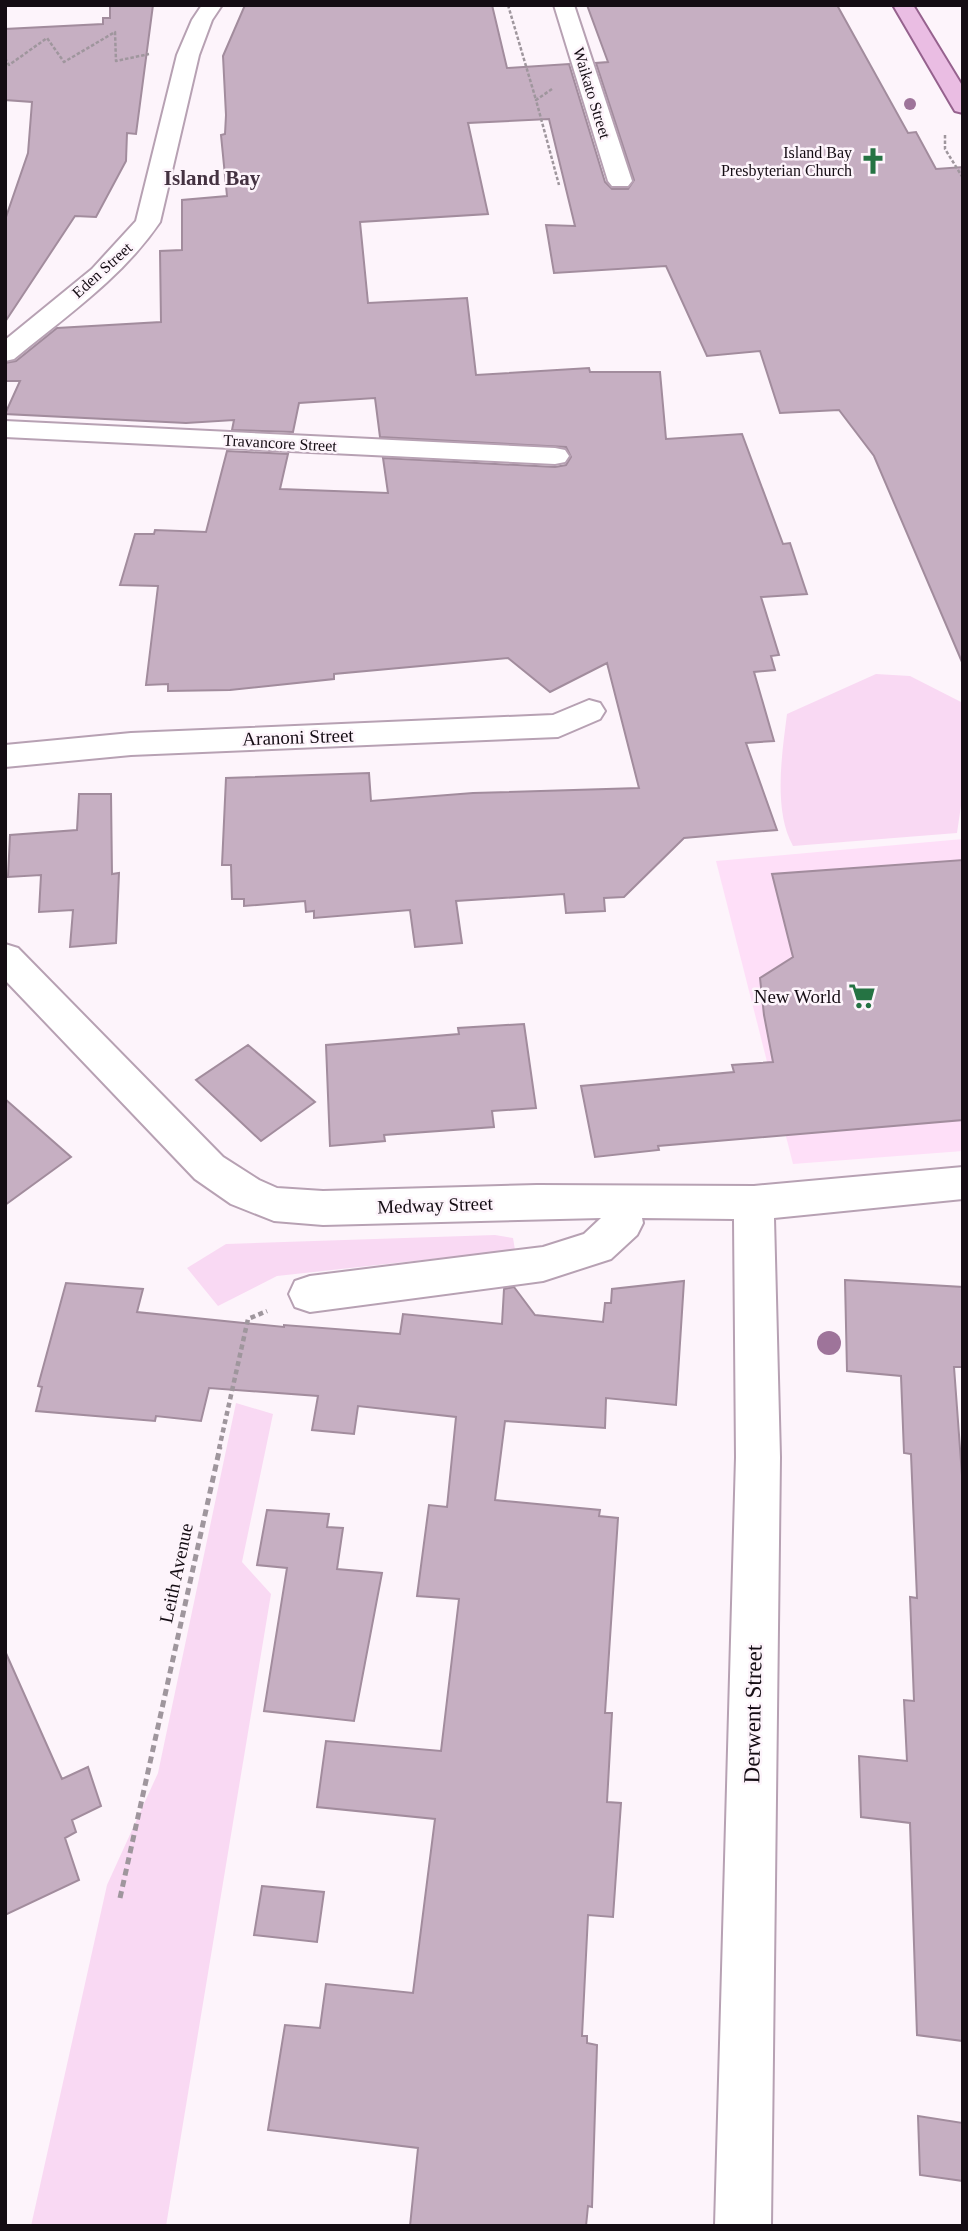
<svg xmlns="http://www.w3.org/2000/svg" width="968" height="2231" font-family="'Times New Roman',serif">
<style>
.built{fill:#fedff8}
.green{fill:#f9d9f3}
.building{fill:#c6afc2;stroke:#a28c9d;stroke-width:2}
.lines{fill:none;stroke-linecap:round;stroke-linejoin:round}
.minor-casing{stroke:#b7a1b3;stroke-width:4}
.major-casing{stroke:#96628e;stroke-width:4}
.path-far2{stroke:#9f969d;stroke-width:2.5;stroke-dasharray:3.5 2;stroke-linecap:butt}
.path-far1{stroke:#9f969d;stroke-width:4.5;stroke-dasharray:5 3.5;stroke-linecap:butt}
.path{stroke:#9f969d;stroke-width:5;stroke-dasharray:7 4.5;stroke-linecap:butt}
.minor{fill:#fff;fill-rule:evenodd}
.major{fill:#eabde3;fill-rule:evenodd}
.tree{fill:#9e749a}
.labels{text-anchor:middle;dominant-baseline:central;stroke-width:5;stroke-linejoin:round;paint-order:stroke}
.far-street-label{font-size:16px;fill:#140c13;stroke:#fdf4fb}
.far-poi-label{font-size:16px;fill:#140c13;stroke:#fdf4fb;text-anchor:end}
.street-label{font-size:19px;fill:#140c13;stroke:#fdf4fb}
.poi-label{font-size:19px;fill:#140c13;stroke:#fdf4fb;text-anchor:end}
.far-district-label{font-size:21px;font-weight:bold;fill:#443241;stroke:#fdf4fb}
.near-street-label{font-size:23px;fill:#140c13;stroke:#fdf4fb}
</style>
<rect width="100%" height="100%" fill="#fdf4fb"/>
<path class="built" d="M963,839V1151L793,1164L716,861Z"/>
<path class="green" d="M876,674L910,676L963,703V792L957,833L793,846C773,810 782,754 787,714Z
M495,1235L513,1238L515,1250L277,1276L218,1306L187,1268L226,1244Z
M236,1403L273,1414L242,1562L271,1594L166,2226H31L107,1885L158,1773Z"/>
<path class="building" d="M110,5H153L136,134L127,133L126,161L96,217L75,216L5,322V220L28,153L32,102L5,100V29L103,24V18H110Z
M245,5H492L507,68L569,64L605,182L612,189H628L634,180L596,63L608,62L587,5H837L908,133L916,132L936,169L963,167L962,662L874,456L839,410L780,413L760,351L707,356L666,266L554,273L546,225L575,226L549,119L468,123L488,214L360,222L368,303L467,298L476,375L589,368L590,372H660L666,439L742,434L783,544L790,543L807,594L761,597L779,655L771,656L775,670L754,672L774,741L746,743L777,830L684,838L624,897L604,898L605,911L566,913L564,894L456,901L462,943L415,947L410,910L314,918V911L306,912L305,901L244,906V899H232L231,865H222L226,778L369,773L371,801L473,793L639,788L607,663L550,692L508,658L334,674V679L230,690L168,691V684L146,685L158,586L120,585L135,534H154L155,530L206,532L227,451L288,454L280,489L388,493L383,458L555,467L566,465L571,457L566,447L380,437L375,398L299,403L293,432L232,430L234,420L186,423L5,414L20,381H5V363L16,361L57,328L161,322L160,251L182,250V200L227,196L221,135L225,134L226,115L223,56Z
M79,794H111L112,874L119,873L116,943L70,947L73,910L39,912L41,875L8,877L10,835L77,830Z
M963,860V1120L658,1146L659,1150L595,1157L581,1086L734,1072L732,1065L773,1062L764,1015L760,978L793,957L772,874Z
M524,1024L536,1108L492,1111L494,1127L384,1135L385,1141L330,1146L326,1045L459,1034L458,1028Z
M248,1045L315,1102L261,1141L196,1080Z
M5,1099L71,1157L5,1205Z
M845,1280L963,1287V1367H954L963,1489V2041L917,2035L910,1823L861,1817L859,1756L907,1761L904,1700L914,1701L910,1597L917,1598L911,1454L904,1453L901,1376L847,1371Z
M684,1281L676,1405L606,1398L605,1428L505,1421L495,1500L600,1510L599,1516L618,1518L605,1713H612L607,1802L621,1803L613,1917L588,1915L582,2036H587V2043L597,2045L592,2207L588,2206L586,2226H410L418,2148L268,2130L285,2025L320,2028L326,1984L413,1993L435,1819L317,1807L326,1741L441,1751L459,1599L417,1596L429,1505L447,1507L456,1417L358,1406L354,1434L312,1430L318,1396L209,1388L201,1421L156,1416L155,1421L36,1411L42,1387L38,1386L66,1283L143,1289L137,1312L284,1327V1325L400,1334L403,1314L502,1324L504,1289L514,1287L535,1315L603,1322L605,1303H611L612,1289Z
M267,1510L329,1514L327,1527L343,1528L337,1569L382,1573L354,1721L264,1711L287,1568L257,1565Z
M5,1651L62,1779L88,1767L101,1806L72,1820L76,1832L65,1838L79,1880L5,1915Z
M262,1886L324,1892L317,1942L254,1935Z
M918,2116L963,2123V2181L920,2175Z"/>
<g class="lines">
<defs>
<path id="minor" d="M202,5H222L212,20L199,55L160,222C122,278 66,316 14,359L5,361V340L92,269L136,221L177,55L192,20Z
M554,5H574L632,181L628,186H612L608,181Z
M5,421L555,448L565,450L569,456L565,462L555,464L5,437Z
M589,700L600,703L605,711L600,719L558,737L131,755L5,767V745L131,733L553,715Z
M5,944L18,948L223,1157L259,1180L277,1188L323,1191L537,1185L754,1186L963,1167V1199L774,1218L780,1457L771,2226H715L736,1457L734,1219L642,1218L643,1223L637,1235L611,1259L543,1281L310,1312L295,1307L289,1294L295,1281L310,1276L543,1247L584,1234L601,1218L323,1225L274,1221L231,1204L195,1179L5,980Z"/>
<path id="major" d="M893,5H913L963,87V113L955,111L952,106Z"/>
</defs>
<use href="#minor" class="minor-casing"/>
<use href="#major" class="major-casing"/>
<path class="path-far2" d="M508,5L536,100
M5,58L9,65L47,38L64,62L115,32L116,61L149,54
M552,89L536,100L559,185
M945,135V149L963,178"/>
<path class="path-far1" d="M219,1449L248,1319L267,1311"/>
<path class="path" d="M120,1898L220,1447"/>
<use href="#minor" class="minor"/>
<use href="#major" class="major"/>
</g>
<g class="tree">
<circle cx="910" cy="104" r="6"/>
<circle cx="829" cy="1343" r="12"/>
</g>
<defs>
<symbol id="church-bare" viewBox="-9 -9 18 18"><path d="M-1.2-6h2.4v3.5h3.3v2.4h-3.3V6h-2.4V-.1h-3.3v-2.4h3.3Z" fill="#257343" stroke="#fdf4fb" stroke-width="2.5" paint-order="stroke"/></symbol>
<symbol id="supermarket-bare" viewBox="-9 -9 18 18"><path d="M-6-5.5h2.5l.6 2H6L4.5 2H-2.5L-4.4-4H-6ZM-1.5 3.2a1.3 1.3 0 1 0 .1 0ZM3 3.2a1.3 1.3 0 1 0 .1 0Z" fill="#257343" stroke="#fdf4fb" stroke-width="2.5" paint-order="stroke"/></symbol>
</defs>
<g fill-rule="evenodd">
<use href="#church-bare" x="854" y="142" width="38" height="38"/>
<use href="#supermarket-bare" x="843" y="977" width="38" height="38"/>
</g>
<g class="labels">
<g class="far-street-label">
<text transform="translate(592 93) rotate(73)">Waikato Street</text>
<text transform="translate(102 270) rotate(-42)">Eden Street</text>
<text transform="translate(280 443) rotate(3)">Travancore Street</text>
</g>
<g class="far-poi-label">
<text x="852" y="152">Island Bay<tspan x="852" dy="18">Presbyterian Church</tspan></text>
</g>
<g class="street-label">
<text transform="translate(298 737) rotate(-2)">Aranoni Street</text>
<text transform="translate(435 1205) rotate(-2)">Medway Street</text>
<text transform="translate(176 1573) rotate(-78)">Leith Avenue</text>
</g>
<g class="poi-label">
<text x="841" y="996">New World</text>
</g>
<g class="far-district-label">
<text x="212" y="178">Island Bay</text>
</g>
<g class="near-street-label">
<text transform="translate(753 1714) rotate(-89)">Derwent Street</text>
</g>
</g>
<rect width="968" height="2231" fill="none" stroke="#140c13" stroke-width="14"/>
</svg>
